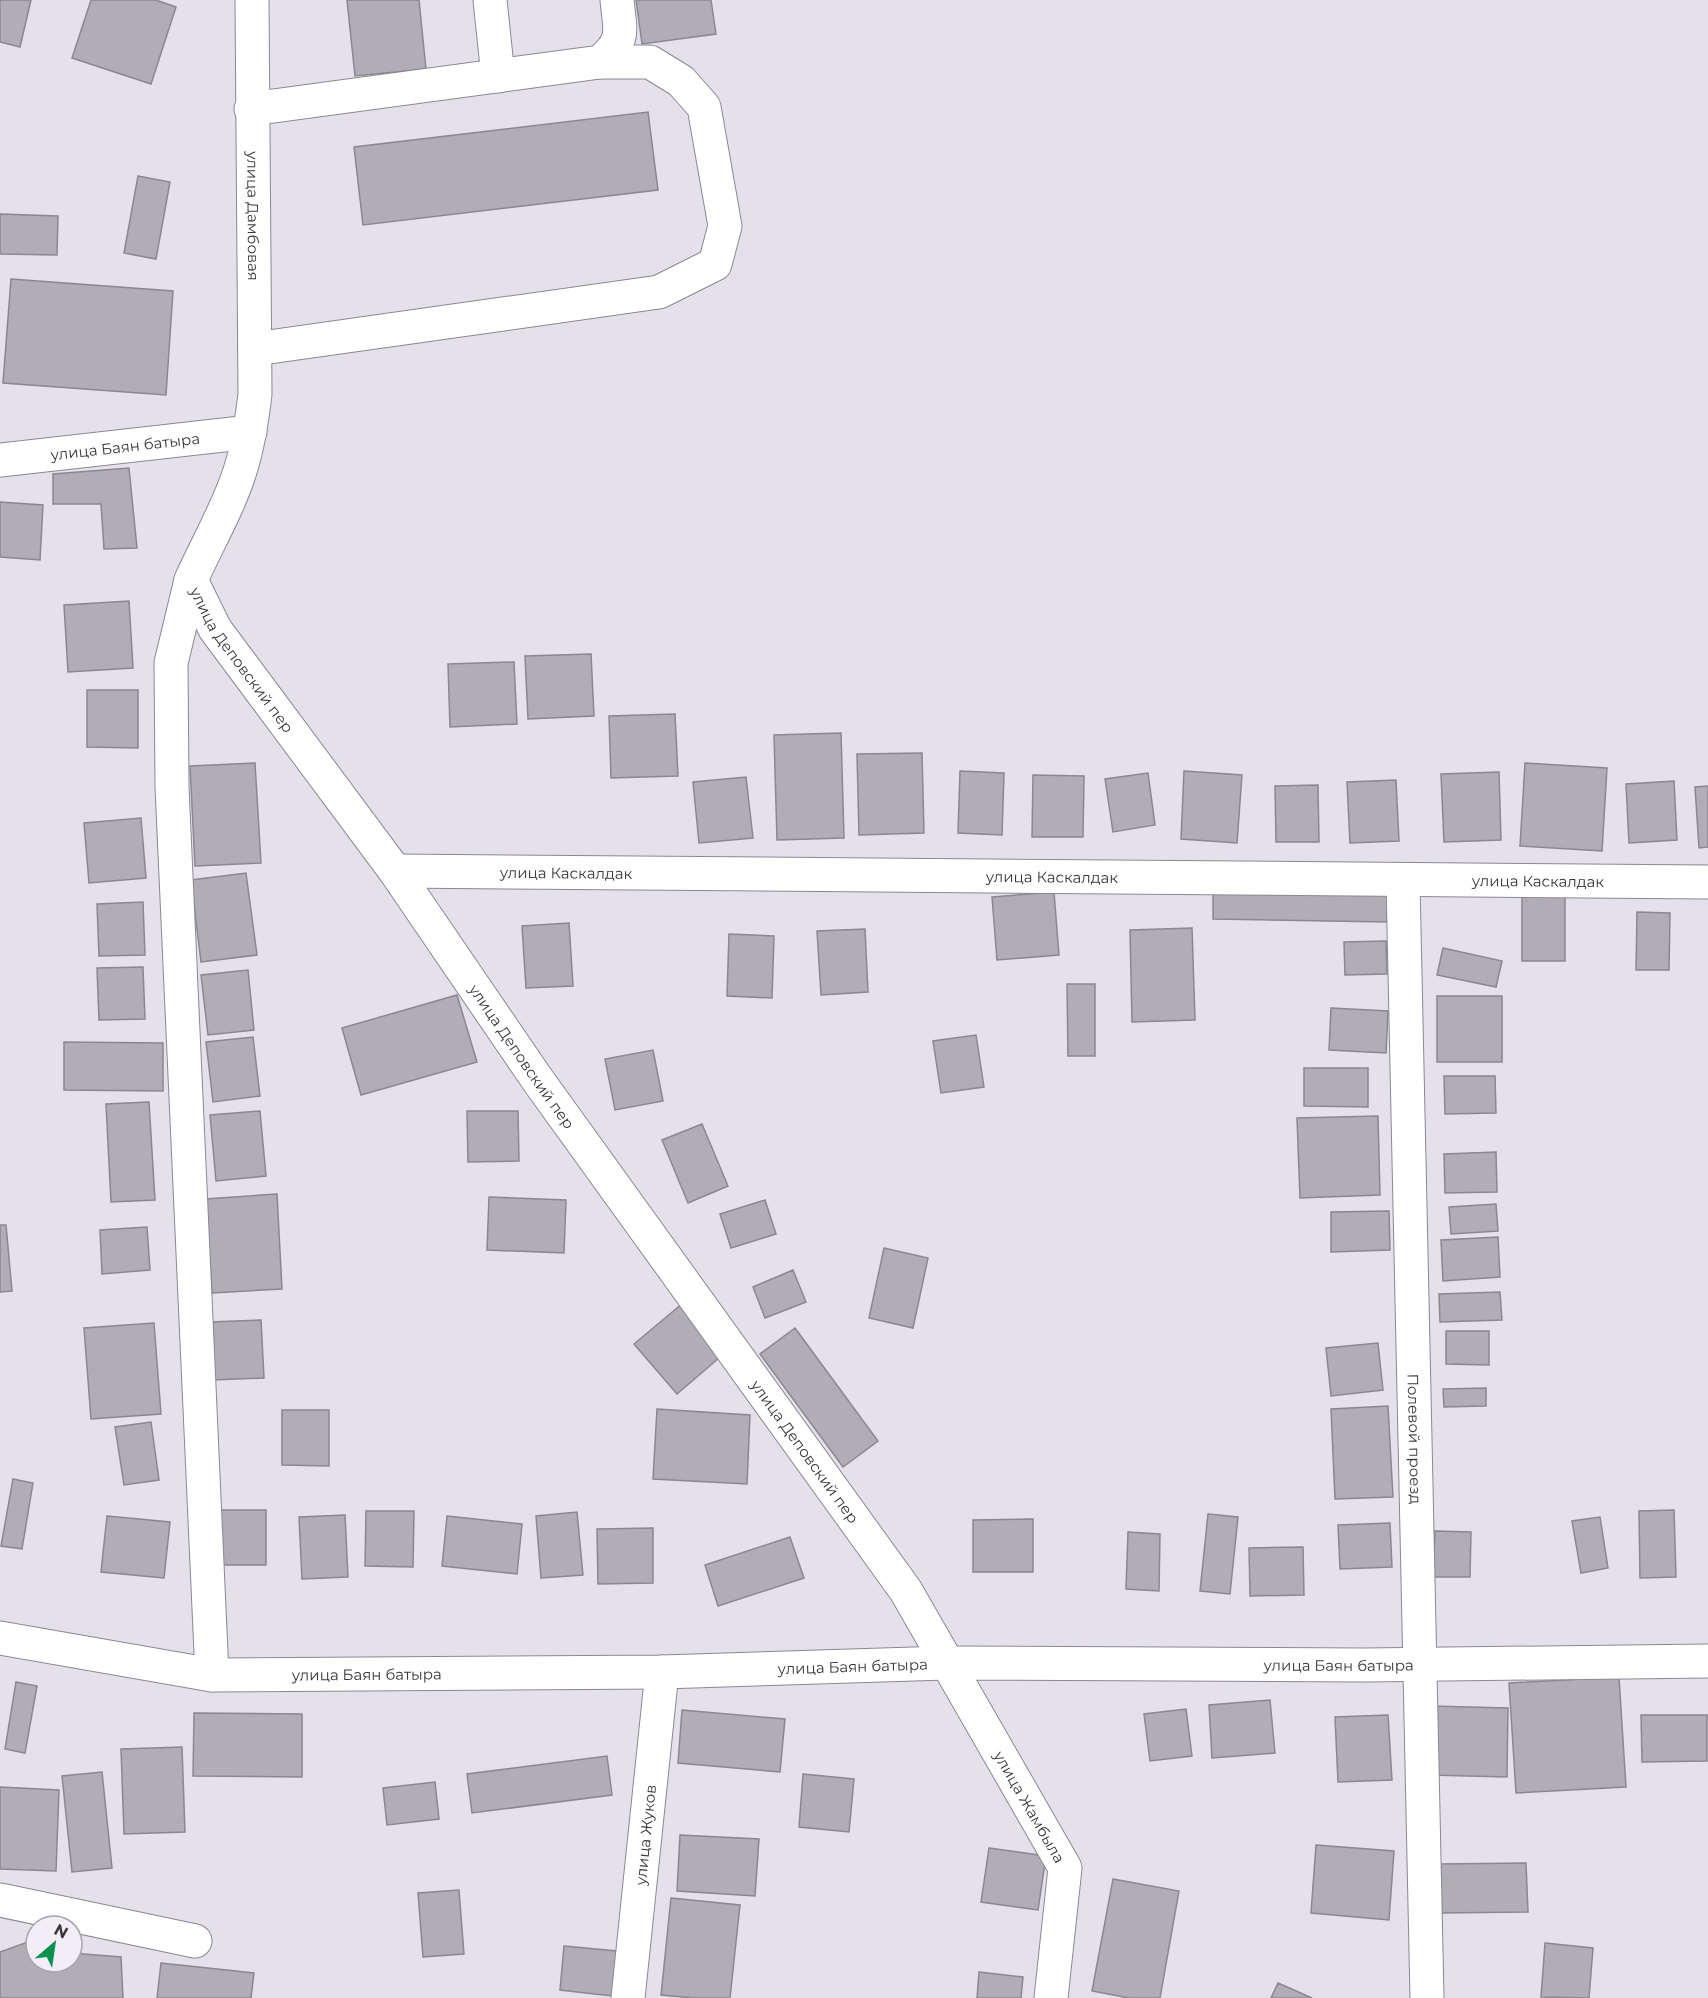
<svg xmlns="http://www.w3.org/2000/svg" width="1708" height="1998" font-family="Montserrat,sans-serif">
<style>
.building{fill:#b1adb7;stroke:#8b8790;stroke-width:1.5}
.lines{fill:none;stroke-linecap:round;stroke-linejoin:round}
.minor-casing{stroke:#8b8890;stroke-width:35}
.minor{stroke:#fff;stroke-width:33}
.labels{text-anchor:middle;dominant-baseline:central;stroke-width:4.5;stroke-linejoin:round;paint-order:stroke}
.street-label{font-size:15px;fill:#39373b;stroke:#f2eef8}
</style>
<rect width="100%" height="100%" fill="#e5e1eb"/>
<path class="building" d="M0,0H31L20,47L0,42Z
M91,0H156L176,7L151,84L72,58Z
M347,0H419L426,69L355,76Z
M636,0H711L716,34L642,44Z
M648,112L658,190L363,225L354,147Z
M138,176L170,182L156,259L124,253Z
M0,214L58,216L57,255L0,254Z
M11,279L173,291L166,395L3,383Z
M129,468L137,548L104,549L101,504H53V474Z
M0,502L43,505L40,560L0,557Z
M129,601L133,668L68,672L64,605Z
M591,654L594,716L528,719L525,656Z
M514,662L517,724L450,727L448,664Z
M87,690H138V748L87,747Z
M675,714L678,776L611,778L609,716Z
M841,733L844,838L777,840L774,735Z
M922,753L924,833L859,835L857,754Z
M255,763L261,863L195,866L190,766Z
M1525,763L1607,768L1602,851L1520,846Z
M960,771L1004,773L1002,835L958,833Z
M1184,771L1242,775L1237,843L1181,839Z
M1499,772L1501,840L1444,842L1441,774Z
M1148,773L1155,825L1113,832L1105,779Z
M1033,775L1084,776L1083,837H1032Z
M746,777L753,838L699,843L693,782Z
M1396,780L1399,841L1350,843L1347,782Z
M1674,781L1677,840L1629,843L1626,784Z
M1318,785L1319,842H1276L1275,786Z
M1708,786V847L1699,848L1695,787Z
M141,818L146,878L89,883L84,823Z
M246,873L257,955L201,962L191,880Z
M1213,890L1387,893V922L1213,919Z
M1054,892L1059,955L997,960L992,897Z
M1522,897H1565V961H1522Z
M143,902L145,955L99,956L97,904Z
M1637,912L1670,913L1669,970H1636Z
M569,923L573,986L526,988L522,926Z
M1192,928L1195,1020L1132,1022L1130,930Z
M865,929L868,992L821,995L817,931Z
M729,934L774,936L772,998L727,996Z
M1386,941L1387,974L1345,975L1344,942Z
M1443,948L1502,961L1496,987L1437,975Z
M143,967L145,1019L99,1020L97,968Z
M248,970L254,1030L208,1035L201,975Z
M1067,984H1095V1056H1068Z
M457,995L477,1062L361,1095L342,1028Z
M1437,996H1502V1062H1437Z
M1331,1008L1388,1011L1386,1053L1329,1050Z
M976,1035L984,1087L941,1093L933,1041Z
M253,1037L260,1096L213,1102L206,1042Z
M64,1042L163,1043V1091L64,1090Z
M653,1050L663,1101L615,1110L605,1059Z
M1304,1068H1368V1107L1304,1106Z
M1444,1076H1495L1496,1113L1445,1114Z
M149,1102L155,1200L111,1202L106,1104Z
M260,1111L266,1176L216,1181L210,1115Z
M467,1111H518L519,1161L468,1162Z
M1378,1116L1380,1195L1300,1198L1297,1118Z
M702,1124L728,1186L688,1203L662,1140Z
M1496,1152L1497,1192L1445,1193L1444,1154Z
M277,1194L282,1289L212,1293L206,1199Z
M489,1197L566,1200L564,1253L487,1250Z
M765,1200L776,1234L731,1248L720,1214Z
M1496,1204L1498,1231L1451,1234L1449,1207Z
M1389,1211L1390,1250L1331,1252V1212Z
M0,1225H6L12,1291L0,1292Z
M147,1227L150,1270L102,1274L100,1230Z
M1498,1237L1500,1277L1443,1281L1441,1240Z
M884,1248L928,1258L913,1328L869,1318Z
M793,1270L806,1302L765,1318L753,1287Z
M1500,1292L1502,1320L1440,1322L1439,1294Z
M683,1303L726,1352L677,1394L634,1344Z
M261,1320L264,1378L212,1380L210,1322Z
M154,1323L161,1414L91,1419L84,1328Z
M795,1328L878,1441L843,1467L760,1354Z
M1446,1331H1489V1365L1446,1364Z
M1378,1343L1383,1390L1331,1396L1326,1348Z
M1486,1388V1406L1444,1407L1443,1389Z
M1388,1406L1393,1497L1335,1499L1331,1409Z
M657,1409L750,1415L747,1484L653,1479Z
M282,1410H329V1466L282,1465Z
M151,1422L159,1480L124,1485L115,1427Z
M13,1479L33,1483L22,1549L1,1546Z
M219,1510H266V1565H218Z
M1674,1510L1676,1577L1640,1578L1639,1511Z
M366,1511H414L413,1567L365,1566Z
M577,1512L583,1575L541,1578L536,1516Z
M1208,1514L1238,1517L1230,1594L1200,1591Z
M345,1515L348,1577L302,1579L299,1517Z
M107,1516L170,1522L164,1578L101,1572Z
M447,1516L522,1524L517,1574L442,1566Z
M1600,1517L1608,1568L1581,1573L1572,1521Z
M1033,1519V1572H973V1520Z
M1390,1523L1392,1567L1340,1569L1338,1525Z
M653,1528V1583L598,1584L597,1529Z
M1435,1531L1471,1532L1470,1577H1433Z
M1128,1532L1160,1534L1159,1591L1126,1589Z
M790,1537L804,1578L718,1606L705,1565Z
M1303,1547L1304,1595L1250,1596L1249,1548Z
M1619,1677L1626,1787L1516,1793L1509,1683Z
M16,1682L37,1686L25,1753L5,1749Z
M1270,1700L1275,1753L1212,1758L1209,1705Z
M1431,1706L1508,1708L1507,1777L1429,1775Z
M1186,1709L1192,1756L1150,1761L1144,1714Z
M682,1710L785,1719L780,1772L678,1763Z
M194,1713L302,1714V1777L193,1776Z
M1388,1715L1392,1780L1338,1782L1335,1717Z
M1641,1715H1707V1761L1642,1762Z
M182,1747L185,1832L124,1834L121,1749Z
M607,1756L612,1795L472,1813L467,1774Z
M102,1772L112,1868L72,1872L62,1776Z
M803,1774L854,1779L849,1832L799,1827Z
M435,1782L439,1819L387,1825L383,1788Z
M0,1787L59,1790L56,1871L0,1869Z
M680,1835L759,1839L755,1896L677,1891Z
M1316,1845L1394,1851L1389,1920L1311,1913Z
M989,1848L1046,1856L1038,1910L981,1902Z
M1526,1863L1528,1912L1440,1913L1439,1864Z
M1113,1879L1179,1891L1160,1998H1129L1092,1991Z
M459,1890L464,1954L423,1957L418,1893Z
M671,1898L740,1905L730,1998H693L661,1995Z
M36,1939V1962H72V1953L121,1957L123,1998H0V1952Z
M1545,1943L1593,1948L1589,1998L1541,1997Z
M564,1946L617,1951L612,1996L560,1990Z
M161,1963L254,1973L251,1998H157Z
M979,1972L1023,1977L1021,1998H977Z
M1278,1983L1312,1998H1271Z"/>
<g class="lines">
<defs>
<g id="minor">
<path id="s1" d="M252,0L255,394C252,420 248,446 240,471C228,509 207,544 191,580L215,629L395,871L537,1079L906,1591L1065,1868L1051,1998"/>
<path d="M490,0L498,76"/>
<path d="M251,109L600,62C626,40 620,32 617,0"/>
<path d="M255,349L659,292L715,264L725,226L704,107L681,81L650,62H600"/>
<path id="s2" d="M0,460L250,432"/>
<path d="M191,580L171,663L172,787L212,1675"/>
<path id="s3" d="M395,871L1708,882"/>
<path id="s4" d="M1403,881L1427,1998"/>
<path id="s5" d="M0,1638L212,1675L662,1672L946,1663L1365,1665L1708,1661"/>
<path d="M0,1900L195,1941"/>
<path id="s6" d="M628,1998L662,1672"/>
</g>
</defs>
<use href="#minor" class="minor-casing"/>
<use href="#minor" class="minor"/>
</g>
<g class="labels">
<g class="street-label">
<text stroke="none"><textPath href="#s1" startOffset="216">улица Дамбовая</textPath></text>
<text stroke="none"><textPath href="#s2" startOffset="126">улица Баян батыра</textPath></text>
<text stroke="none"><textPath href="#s1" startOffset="687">улица Деповский пер</textPath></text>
<text stroke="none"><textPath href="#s3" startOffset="171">улица Каскалдак</textPath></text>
<text stroke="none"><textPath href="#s3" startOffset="657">улица Каскалдак</textPath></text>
<text stroke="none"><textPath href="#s3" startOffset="1143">улица Каскалдак</textPath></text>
<text stroke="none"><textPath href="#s1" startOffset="1173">улица Деповский пер</textPath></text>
<text stroke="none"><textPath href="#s4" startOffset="558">Полевой проезд</textPath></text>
<text stroke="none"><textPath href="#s1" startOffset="1659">улица Деповский пер</textPath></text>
<text stroke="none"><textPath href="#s5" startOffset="1342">улица Баян батыра</textPath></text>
<text stroke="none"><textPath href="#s5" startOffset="856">улица Баян батыра</textPath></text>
<text stroke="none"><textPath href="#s5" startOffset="370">улица Баян батыра</textPath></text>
<text stroke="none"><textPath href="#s1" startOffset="2080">улица Жамбыла</textPath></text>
<text stroke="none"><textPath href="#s6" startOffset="164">улица Жуков</textPath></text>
</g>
</g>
<g transform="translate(54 1944) rotate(29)"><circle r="28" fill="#f2eef8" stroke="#a8a5ac" stroke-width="1.5"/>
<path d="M0-4.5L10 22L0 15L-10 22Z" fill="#0b914f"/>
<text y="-9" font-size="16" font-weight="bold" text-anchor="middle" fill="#39373b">N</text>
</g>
</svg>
